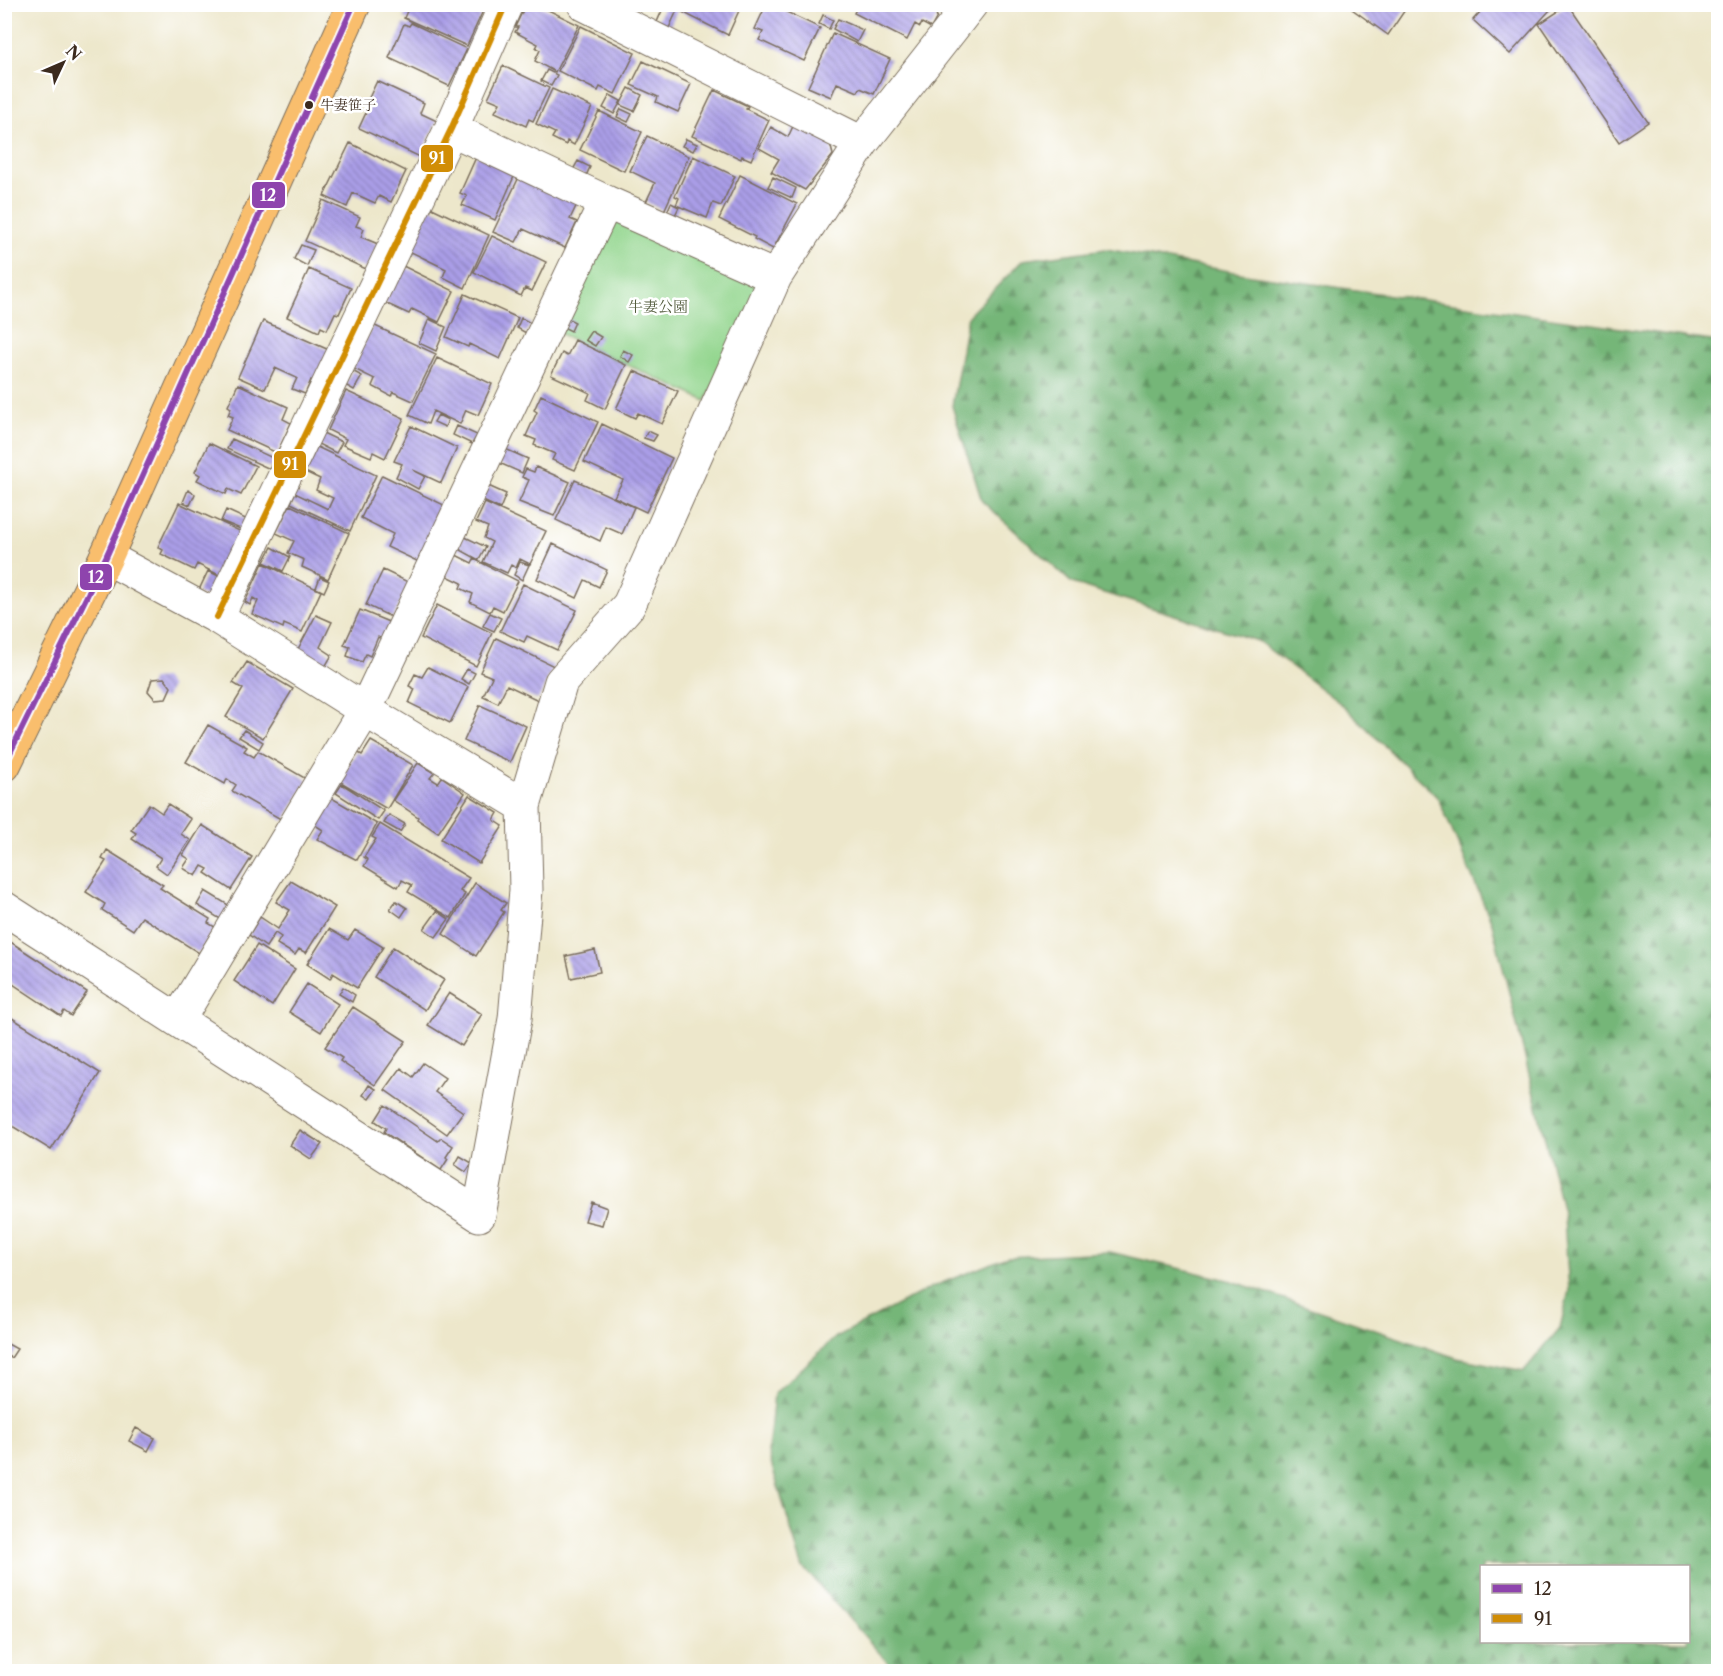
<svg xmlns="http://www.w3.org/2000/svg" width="1723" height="1676" font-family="'Libre Caslon Text','Noto Serif JP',serif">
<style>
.forest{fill:url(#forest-firs);stroke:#58704b;stroke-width:1.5;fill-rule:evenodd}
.green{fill:#92d58d;stroke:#668056;stroke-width:1.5}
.building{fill:url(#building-back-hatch)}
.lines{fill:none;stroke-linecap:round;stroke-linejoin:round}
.minor-casing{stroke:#796c5b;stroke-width:35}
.primary-casing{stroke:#796c5b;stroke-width:35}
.minor{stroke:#fff;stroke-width:33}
.primary{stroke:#f9be6d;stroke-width:33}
.bus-1-casing{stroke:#fff;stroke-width:10}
.bus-2-casing{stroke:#fff;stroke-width:10}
.bus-1{stroke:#8e44ad;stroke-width:6}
.bus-2{stroke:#d18d06;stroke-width:6}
.bus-dot{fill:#3b2a1e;stroke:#fff;stroke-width:2}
.labels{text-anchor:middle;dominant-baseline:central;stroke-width:5;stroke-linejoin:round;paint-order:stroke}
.bus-label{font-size:14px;fill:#3b2a1e;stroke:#fff;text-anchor:start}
.park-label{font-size:15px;fill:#555d3f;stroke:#fff}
.line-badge{stroke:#fff;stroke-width:2}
.badge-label{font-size:16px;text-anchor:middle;font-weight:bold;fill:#fff}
</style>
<defs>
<pattern id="forest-firs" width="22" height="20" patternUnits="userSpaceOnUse" patternTransform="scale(1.5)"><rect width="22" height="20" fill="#75b678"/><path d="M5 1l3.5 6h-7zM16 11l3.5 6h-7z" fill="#619462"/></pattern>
<pattern id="building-back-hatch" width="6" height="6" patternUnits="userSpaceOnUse" patternTransform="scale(1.5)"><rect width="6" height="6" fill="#aa9ee8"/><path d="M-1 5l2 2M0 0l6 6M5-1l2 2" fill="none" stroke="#8c81bb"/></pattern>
</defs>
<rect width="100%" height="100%" fill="#fff"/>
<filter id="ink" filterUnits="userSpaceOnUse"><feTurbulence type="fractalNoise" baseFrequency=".0167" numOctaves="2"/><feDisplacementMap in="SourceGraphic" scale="12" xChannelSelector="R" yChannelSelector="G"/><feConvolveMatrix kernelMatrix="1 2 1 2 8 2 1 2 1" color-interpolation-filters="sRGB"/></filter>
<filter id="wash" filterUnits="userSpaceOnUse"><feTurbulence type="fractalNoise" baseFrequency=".008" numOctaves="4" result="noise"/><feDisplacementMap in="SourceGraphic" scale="24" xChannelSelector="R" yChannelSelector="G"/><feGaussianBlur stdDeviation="1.35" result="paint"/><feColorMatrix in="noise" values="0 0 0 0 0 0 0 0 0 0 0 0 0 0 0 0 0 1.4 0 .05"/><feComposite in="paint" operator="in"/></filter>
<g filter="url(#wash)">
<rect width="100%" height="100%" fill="#ede7cb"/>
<path class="forest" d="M1106,249L1251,275L1718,342V1671H898L892,1667L802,1566L768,1453L774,1394L836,1337L932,1287L1007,1257L1110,1252L1232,1281L1457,1358L1524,1371L1560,1328L1569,1291L1564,1217L1492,923L1438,798L1345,707L1258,641L1072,583L982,501L952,406L968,316L1023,260ZM1482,1566H1688V1642H1482Z"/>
<path class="green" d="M609,211L762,281L706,401L554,331Z"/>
<g id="blocks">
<path class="building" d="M410,4H425L445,13L449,4H486L467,46L404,18Z
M526,4H536L579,25L555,72L535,61L540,50L536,48L538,44L515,32L518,27H515Z
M665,4H680L669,28L657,22Z
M681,4H742L728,35L678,10Z
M859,4H930L934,6L937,17L931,28L922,23L920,27L915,24L907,40L854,13Z
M1345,4H1409L1388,35Z
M1487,4H1547L1551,9L1510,54L1473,20Z
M766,5H772L820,28L804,61L759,40L763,32L755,29Z
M1568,5L1648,122L1619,142L1539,24Z
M823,15L833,20L829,29L819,24Z
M838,19L863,30L857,42L833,29Z
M411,23L467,49L449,86L389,58L404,24L409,26Z
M581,26L635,53L615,94L600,87L598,91L558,71Z
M833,33L890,59L874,94L860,88L858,92L837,83L831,97L808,87Z
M643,61L691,84L678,112L656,102L658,97L631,85Z
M503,66L549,88L533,121L529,119L526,126L495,112L500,103L488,98Z
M547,70L557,75L551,86L541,81Z
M377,81L424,103L420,113L437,121L420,157L359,128L370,104L367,102Z
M629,88L642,95L634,111L620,105Z
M552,89L592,107L574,145L567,141L566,145L552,138L555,133L536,124Z
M714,90L748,106L746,109L769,120L751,160L742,156L741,159L692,136Z
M610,95L621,101L614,114L603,108Z
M621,109L632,114L628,122L617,117Z
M599,111L642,132L624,171L580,150Z
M795,122L829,139L833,155L805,190L771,172L779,159L759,148L771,127L788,137Z
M647,136L689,156L664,211L646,202L655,183L630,171Z
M686,139L697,144L693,151L682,146Z
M350,143L406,171L391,202L379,196L375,203L353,193L347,207L324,196Z
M477,155L516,172L495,220L462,205L467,196L460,193Z
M693,156L735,176L721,206L713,203L707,218L676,205L679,198L675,196Z
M578,161L590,167L586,176L573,170Z
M520,175L578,202L570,219L577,222L565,248L523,229L516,242L493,232Z
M740,175L797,204L773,249L754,239L755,237L719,219Z
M773,177L796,188L792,198L768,187Z
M323,200L360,217L356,226L364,229L361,237L378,244L366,269L305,241Z
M671,203L679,207L674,217L666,214Z
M430,207L489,235L465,288L443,277L446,269L409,251Z
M492,236L546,262L532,291L525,288L521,296L474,272Z
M301,245L314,250L307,266L294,259Z
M401,265L454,291L439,322L412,309L409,314L383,302Z
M309,269L351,288L339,314L335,313L327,330L321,327L319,332L287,317Z
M465,294L518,318L500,359L469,344L468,347L446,337Z
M521,318L531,323L526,333L517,328Z
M567,318L575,322L571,331L563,327Z
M429,319L446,327L436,351L419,343Z
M263,321L329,350L315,381L311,380L305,394L292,389L297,378L275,368L265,389L238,377Z
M373,325L436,354L413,401L393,392L391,396L372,386L375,379L352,368Z
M591,331L601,337L595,346L585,340Z
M575,340L626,365L605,409L587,400L590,393L551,375L562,353L567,356Z
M623,350L633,355L629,362L620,356Z
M437,358L492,384L478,415L466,410L460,424L433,411L428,424L409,415Z
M352,371L362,376L354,390L345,385Z
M634,371L678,391L662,424L638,413L635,418L616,409Z
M238,384L288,407L283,419L291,423L277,453L227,430L233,417L228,415L231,408L228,406Z
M346,391L404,418L385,458L373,452L371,457L343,445L346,439L328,430Z
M541,395L598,422L575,470L552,460L555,454L534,445L536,440L526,436L537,412L534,410Z
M438,415L448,420L445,427L434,422Z
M602,424L672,458L646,512L614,497L623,480L584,462Z
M411,426L457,448L441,483L413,470L425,476L418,489L396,477L402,464L394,461Z
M457,426L477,435L472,444L453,435Z
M648,431L657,435L653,441L644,438Z
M323,433L342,442L336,453L318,444Z
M232,439L275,459L270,469L227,449Z
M209,443L256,466L241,495L228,489L226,494L197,480L200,475L195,472Z
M317,447L376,475L350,531L291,503L295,493L328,509L333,498L316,490L320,479L305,472Z
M503,448L528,459L522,473L497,462Z
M536,467L570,482L554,516L519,502L529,480L522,477L526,469L534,472Z
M382,475L444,505L438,518L440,519L419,562L387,547L393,534L361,518Z
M575,480L634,507L622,534L606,527L600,541L556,520Z
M486,485L506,494L500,509L479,499Z
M188,490L195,494L190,505L183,502Z
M179,503L244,533L223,577L197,564L194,570L161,554L163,550L158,547Z
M485,503L546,531L530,564L520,559L516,568L511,565L507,573L483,562L492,542L484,538L488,527L476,522Z
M290,505L349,533L328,579L302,567L304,560L288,553L294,541L276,533Z
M226,510L248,520L243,530L221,521Z
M463,536L486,547L479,560L457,548Z
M553,544L607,570L599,587L585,580L577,598L537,579Z
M272,547L290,557L283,571L264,562Z
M454,554L472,563L474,559L518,581L503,611L493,606L490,612L470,602L473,594L460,588L462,583L445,575Z
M520,562L529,565L522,580L514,575Z
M263,563L321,591L302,632L284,624L283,628L252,614L258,601L253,598L250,605L245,602Z
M383,570L410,583L393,618L366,605Z
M208,571L223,578L216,594L204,596L198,592Z
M320,577L329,581L324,592L316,588Z
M523,584L577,610L557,650L527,636L524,642L500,631Z
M437,605L492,633L476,666L421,638Z
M360,610L391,623L384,640L378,637L370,656L366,654L362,662L347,656L350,647L344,645Z
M490,613L501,618L494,631L483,626Z
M316,615L332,622L320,647L332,655L325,667L297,651Z
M496,638L554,666L538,700L507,685L498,703L483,696L492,677L480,672Z
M247,662L293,689L263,738L226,717L243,689L233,683Z
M428,667L468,687L450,723L409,703L415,689L409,686L415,674L422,677Z
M467,669L475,673L469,684L461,679Z
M164,678L171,687L166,698L155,699L148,691L152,679Z
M480,705L526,726L510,762L464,741Z
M208,725L247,747L244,751L254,757L258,751L308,780L284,821L232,791L236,785L227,779L225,784L186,762Z
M244,730L263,742L259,749L239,737Z
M371,741L413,765L387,809L339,781L357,752L362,755Z
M418,763L434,773L430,778L438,783L442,777L465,793L438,833L417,819L418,817L393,800Z
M342,784L384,811L378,820L336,793Z
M469,795L498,813L494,820L503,826L479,863L441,839Z
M330,797L377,824L357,860L317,839L323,830L315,825Z
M149,804L162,813L168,804L191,819L181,834L190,840L167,874L156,866L161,858L132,839L136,833L131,830Z
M389,815L405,824L400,832L384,823Z
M380,824L469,878L460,891L465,894L451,918L408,892L412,885L402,880L398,887L364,866L368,860L364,857L376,839L372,837Z
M202,825L252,857L231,890L205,873L208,869L202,866L196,876L183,868L189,859L183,855Z
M107,850L163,885L160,888L210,919L208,923L215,927L199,953L142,917L133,930L102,910L105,904L86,892L106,861L102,859Z
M291,881L335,907L306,953L299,949L295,955L277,944L281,937L275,933L266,947L249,935L260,917L278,929L290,910L276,902Z
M475,883L506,903L501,910L504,912L476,956L443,934Z
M205,891L230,906L222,920L197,905Z
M396,901L407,908L401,917L390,909Z
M437,911L449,919L436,937L424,929Z
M329,929L348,940L355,930L383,947L357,988L333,973L330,979L307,964Z
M6,939L87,992L71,1016L64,1011L61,1016L4,978V942Z
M257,945L295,969L272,1006L234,981Z
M393,947L444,980L425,1010L374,977Z
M595,950L600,972L571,978L566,956Z
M307,984L338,1004L321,1032L289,1012Z
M343,987L355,995L352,1002L339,994Z
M449,993L482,1014L462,1046L428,1025Z
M353,1007L406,1041L375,1085L340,1061L342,1058L325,1047Z
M4,1013L100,1073L51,1150L4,1121Z
M423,1063L445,1078L435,1092L463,1112L447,1134L385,1090L401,1068L413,1077Z
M369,1085L376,1089L369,1099L363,1095Z
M385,1105L438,1141L441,1138L453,1146L446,1157L448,1159L441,1170L384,1132L386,1128L375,1121Z
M300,1130L322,1144L311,1159L290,1145Z
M460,1156L472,1163L466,1172L455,1165Z
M591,1202L607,1208L602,1225L585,1221Z
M4,1342L17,1349L11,1358L4,1354Z
M136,1428L155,1438L148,1451L129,1441Z"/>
</g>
</g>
<g filter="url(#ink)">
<use href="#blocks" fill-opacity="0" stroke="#796c5b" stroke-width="1.5"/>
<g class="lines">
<defs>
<path id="minor" d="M584,4L862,143
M451,129L606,202L775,277
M106,557L217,617L365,710L524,806
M217,617L451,129L506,4
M4,908L479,1215L515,1019L526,890L524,806L561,682L629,605L775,277L862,143L971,4
M178,1020L365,710L606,202"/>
<path id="primary" d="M4,765L106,557L354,4"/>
</defs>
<use href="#minor" class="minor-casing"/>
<use href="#primary" class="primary-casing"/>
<use href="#minor" class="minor"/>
<use href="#primary" class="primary"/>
<defs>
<path id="bus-1" d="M4,765L106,557L354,4"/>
<path id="bus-2" d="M217,617L451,129L506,4"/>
</defs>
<use href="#bus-1" class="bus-1-casing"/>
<use href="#bus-2" class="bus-2-casing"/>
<use href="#bus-1" class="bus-1"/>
<use href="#bus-2" class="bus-2"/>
</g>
</g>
<circle class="bus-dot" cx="309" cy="105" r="5"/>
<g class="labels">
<g class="bus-label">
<text x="320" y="105">牛妻笹子</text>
</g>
<g class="park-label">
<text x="658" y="306">牛妻公園</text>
</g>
</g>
<g class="line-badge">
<rect x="420" y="144" width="34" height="29" rx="6" fill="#d18d06"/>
<rect x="251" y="181" width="35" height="28" rx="6" fill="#8e44ad"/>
<rect x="273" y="450" width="34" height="29" rx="6" fill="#d18d06"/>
<rect x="79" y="563" width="34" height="28" rx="6" fill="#8e44ad"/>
</g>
<g class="badge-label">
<text x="437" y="164">91</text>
<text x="268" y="201">12</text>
<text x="290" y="470">91</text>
<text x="96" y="583">12</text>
</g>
<rect width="1723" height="1676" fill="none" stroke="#fff" stroke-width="24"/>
<rect x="1480" y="1565" width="210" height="78" fill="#ffffff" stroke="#b1aaa5" stroke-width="1.5"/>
<rect x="1492" y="1584" width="30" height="9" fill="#8e44ad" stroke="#b1aaa5" stroke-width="1.5"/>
<text x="1534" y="1595" font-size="18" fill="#3b2a1e">12</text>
<rect x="1492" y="1614" width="30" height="9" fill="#d18d06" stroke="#b1aaa5" stroke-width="1.5"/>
<text x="1534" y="1625" font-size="18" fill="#3b2a1e">91</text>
<g transform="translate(63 63) rotate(46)" stroke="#ffffff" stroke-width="4.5" paint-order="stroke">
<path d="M0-4.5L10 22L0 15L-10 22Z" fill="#3b2a1e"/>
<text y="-9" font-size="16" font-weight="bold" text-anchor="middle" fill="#3b2a1e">N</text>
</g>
</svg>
